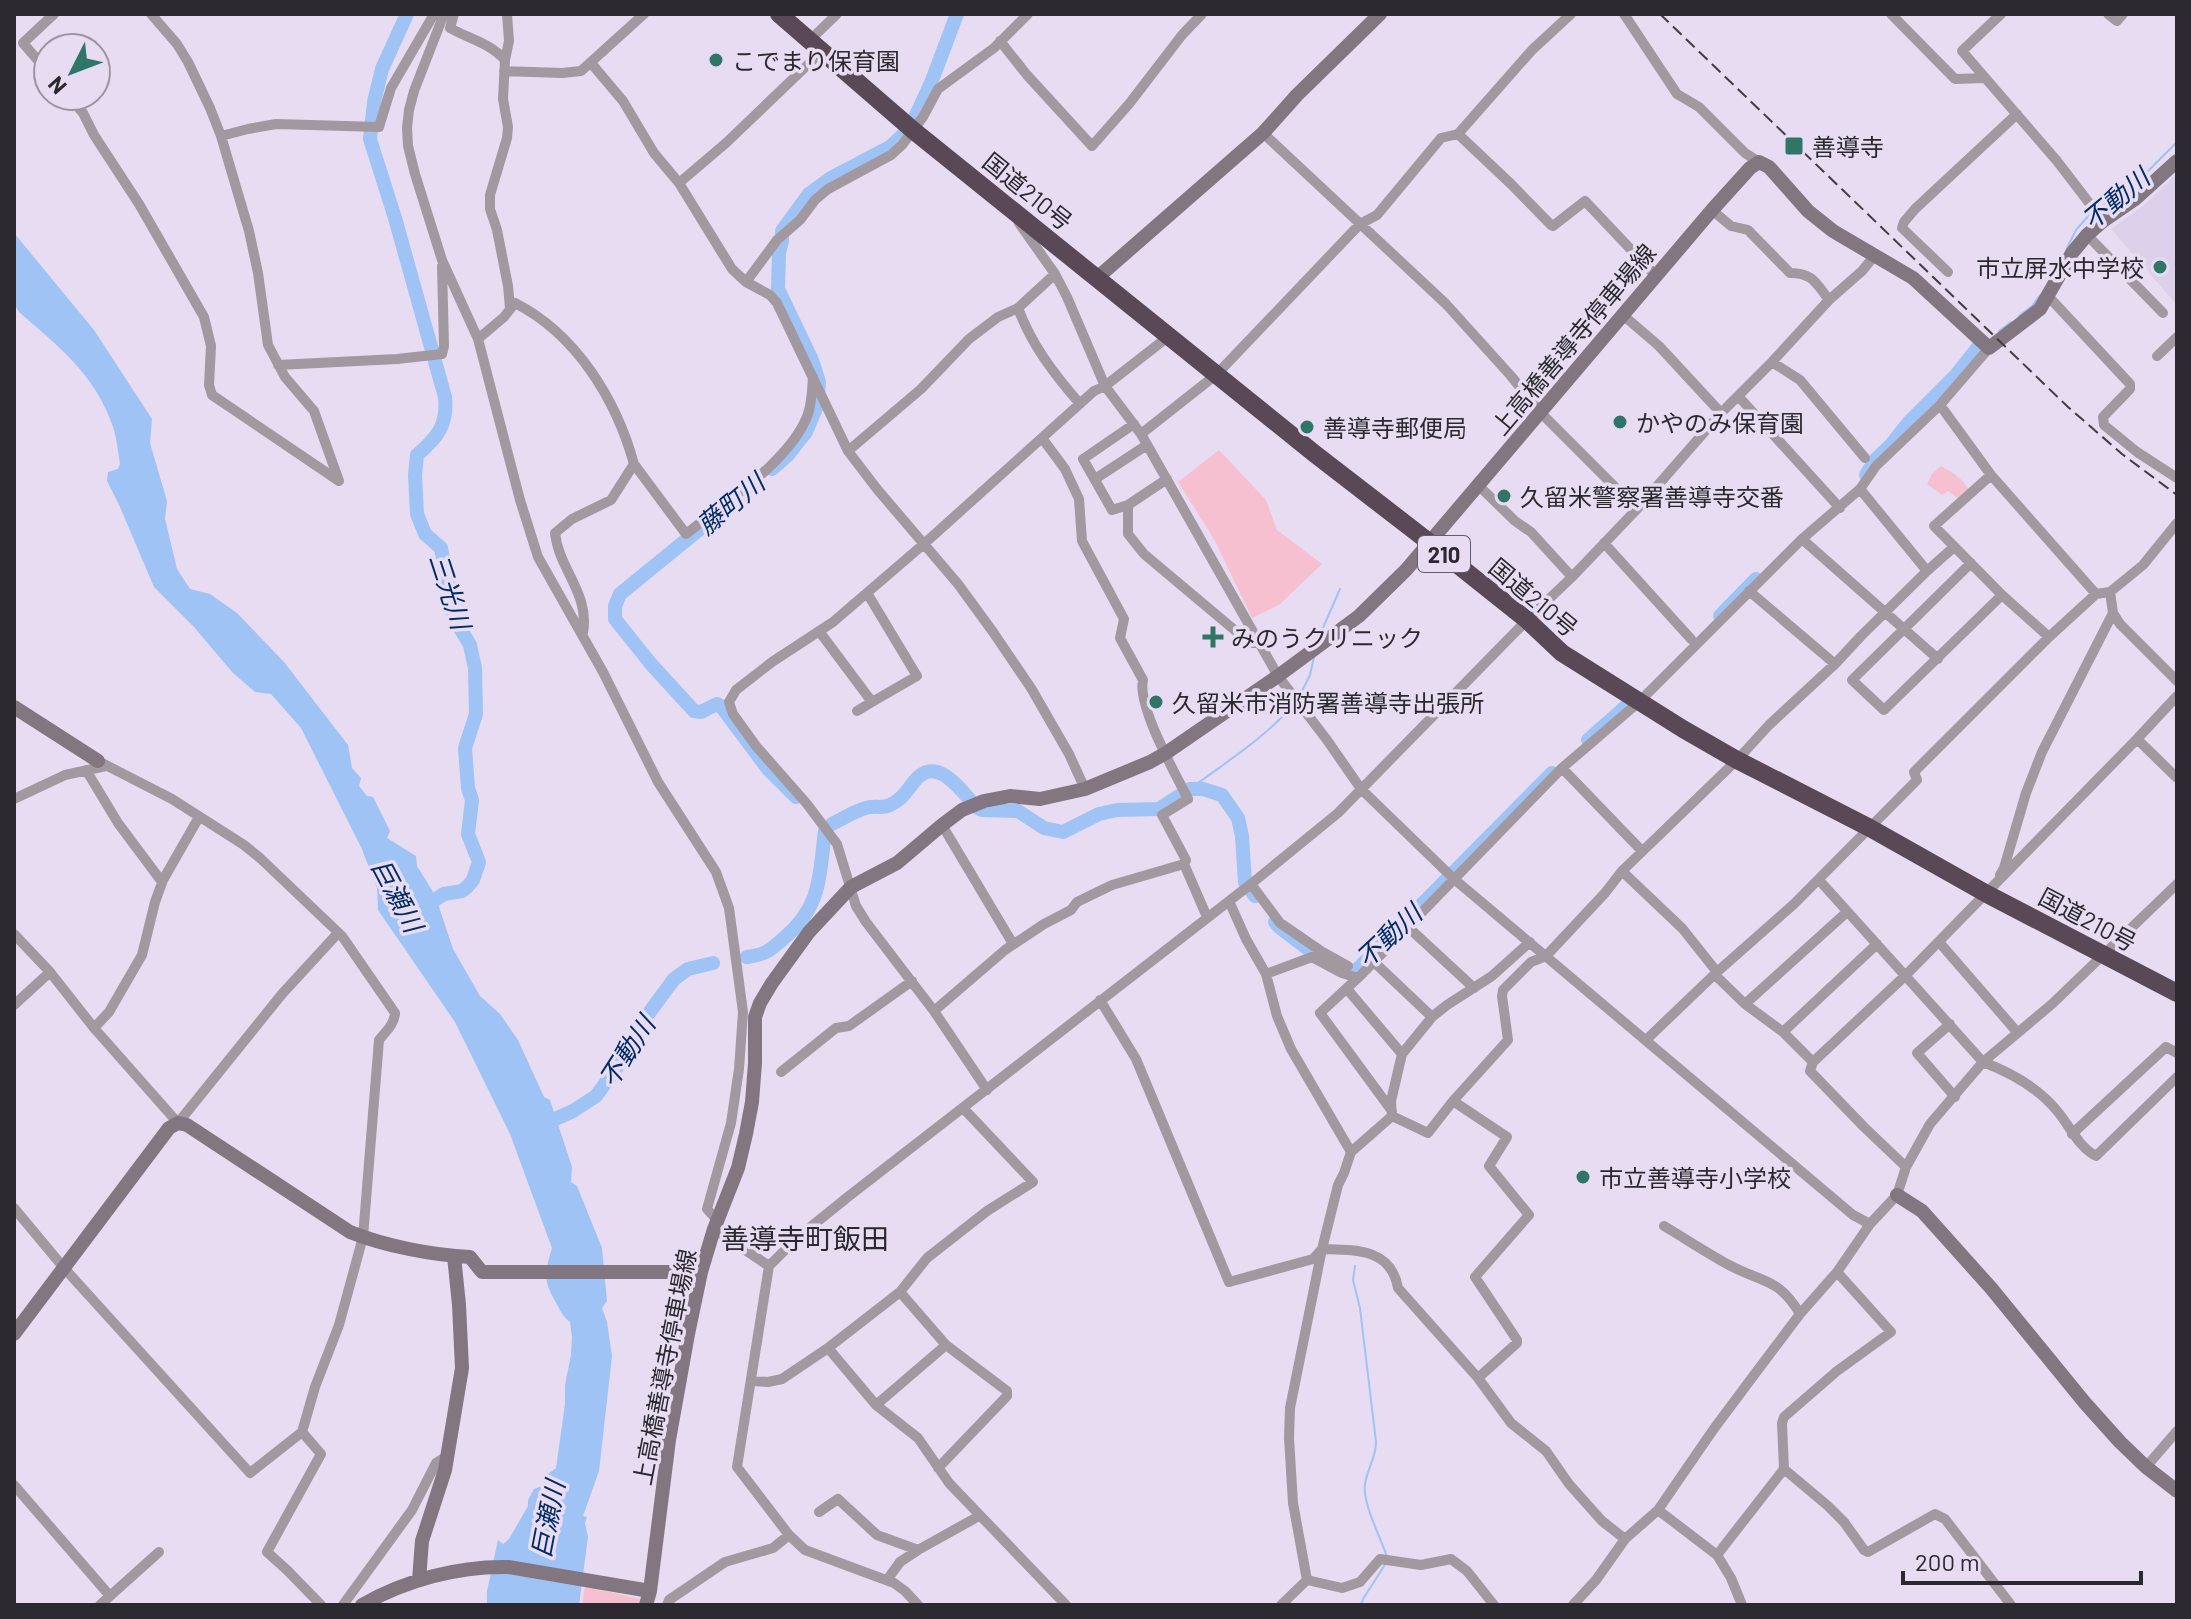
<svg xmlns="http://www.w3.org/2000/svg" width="2191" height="1619" font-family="Barlow,'Noto Sans JP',sans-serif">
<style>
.built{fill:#ddd0eb}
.green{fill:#f7c0d0}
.water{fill:#9fc3f4}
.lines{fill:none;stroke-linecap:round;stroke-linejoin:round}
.stream{stroke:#9fc3f4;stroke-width:2}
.river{stroke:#9fc3f4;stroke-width:14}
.street{stroke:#a1999f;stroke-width:10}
.secondary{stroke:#827680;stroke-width:14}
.highway{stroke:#594956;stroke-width:18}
.rail{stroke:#403c44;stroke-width:2;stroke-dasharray:12 6;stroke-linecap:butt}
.poi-dot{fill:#307569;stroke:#e7dcf1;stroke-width:3}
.labels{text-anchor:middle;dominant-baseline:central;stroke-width:7;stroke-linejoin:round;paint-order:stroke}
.shield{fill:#e7dcf1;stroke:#635e69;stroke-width:2}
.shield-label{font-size:22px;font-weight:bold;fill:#2b282f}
.poi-label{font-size:24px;fill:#2b282f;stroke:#e7dcf1;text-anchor:start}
.street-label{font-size:24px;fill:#2b282f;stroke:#e7dcf1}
.water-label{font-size:26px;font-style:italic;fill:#002b63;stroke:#e7dcf1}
.quarter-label{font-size:28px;fill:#2b282f;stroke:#e7dcf1}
</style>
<rect width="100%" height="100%" fill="#e7dcf1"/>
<path class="built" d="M2177,174V305L2111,229L2143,206Z"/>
<path class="green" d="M1219,450L1266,500L1277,530L1322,564L1279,605L1252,618L1214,539L1178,482Z
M1941,466C1953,473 1966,480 1970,494L1962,501L1948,491L1942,495L1927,484L1932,474Z
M585,1586L640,1599L639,1605H582Z"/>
<path class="water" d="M14,233L94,330L152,419L150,443L167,501L165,519L177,569L190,589L210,594L237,613L284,662L348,745L352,768L361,778L359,786L367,796L373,797L390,831L387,838L416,856L417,866L435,895L453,949L480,996L500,1014L518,1040L544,1097L550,1100L572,1167L571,1182L577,1186L602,1248L607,1301L602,1308L607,1322L612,1356L599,1471L583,1516L587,1517L585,1523L588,1537L579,1605H487V1591L498,1540L503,1544L509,1539L528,1506V1500L534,1489L542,1486L548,1474L556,1468L565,1404V1385L571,1355L572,1337L570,1322C564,1317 561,1313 558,1306C543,1281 544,1275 552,1248L510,1134L455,1022L378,910L377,888L361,847L301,728L271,694L255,692L233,673L194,627L154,587L120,507L107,481L108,472L118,469L120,464C118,452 117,439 113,427C95,374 59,347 19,312L14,304Z"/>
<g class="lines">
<path class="stream" d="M2099,208L2142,177L2177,142
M2067,248L2076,230L2090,214
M2019,316L2032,306L2040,295
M1999,331L2011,322
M1318,639L1340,589
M1300,695L1310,675L1314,657
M1190,789C1226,762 1265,738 1294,704
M1355,1266L1353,1280L1360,1308L1376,1442C1376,1458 1367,1469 1365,1484C1362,1503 1381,1538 1387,1557
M1361,1605L1363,1599L1386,1563"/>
<path class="river" d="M407,14L382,69L374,102L370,139L395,218L445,397C448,425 437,438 417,455L415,475L417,514L425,534L441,548L454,618L470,645L475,668L476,714L465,748L468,788L472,800L468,834L479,862L473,880L467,887L462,891L444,894L422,908
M913,122L931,83L957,14
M772,469L788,455L806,432L817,406L819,382L812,360L778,289L779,253L782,241V231L809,194L831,178L890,147L906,132
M1866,475L1876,459L1890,446L1909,422L1956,375L1979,346
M701,528L620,594L615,606V619L651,664L694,711L701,712L717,704L721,706L768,769L796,797
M1720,616L1756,579
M1588,740L1631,702
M832,824C843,819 854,811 866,808C874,805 882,809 890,805C901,800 906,792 913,783C935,752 961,790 976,807L982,810L1018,811L1044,828L1063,832L1099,814L1117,810L1159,809L1190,789H1203L1222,795L1238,818L1242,836L1245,882L1255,896
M1275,922L1279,927L1316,955L1355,972L1552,773
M747,957C767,954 769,951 784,938C822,906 819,876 825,831
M542,1125L573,1111L596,1096L628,1052L646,1017L674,979L688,969L713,963"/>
<path class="street" d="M444,14L414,91L409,110L407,128L408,146L415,174L442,260L478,339L520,500L538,557L603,672L658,782L716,872L729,908L743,1012L739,1069L731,1123L707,1209L717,1220
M454,14L450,28C469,39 490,43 505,60
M507,14L509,41L505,60L503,99L508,127L507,138L490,195V209L497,230L508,286L510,308
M1624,14L1677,94L1699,107L1745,153L1759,162
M1891,14L1955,79L1985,78
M2001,14L1962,51L2057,161L2103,221
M2108,14L2117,21L2123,14
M809,41L837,14
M1000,41L1027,75L1092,146L1129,104L1182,35L1202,14
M591,63L623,101L654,153L679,183L732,269L746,282L770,295L777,303L848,451L877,489L958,584L993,632L1031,688L1069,754L1085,789
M504,71L562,73L581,71L644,14
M48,72L23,43L54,14
M69,96L83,113L94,135L139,204L204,317L211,346L209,385L212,395L339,481L314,411L285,377L268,345L258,273L249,231L221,136L210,108L188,62L177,44L151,14
M1263,133L1446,304L1511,376L1541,413L1637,509
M1458,134L1511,184L1551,225L1553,226L1585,201L1656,276
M221,136L248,129L276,124L379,127L391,88L434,14
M679,183L726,143L821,52
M1712,210L1731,226L1748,230L1790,273C1813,273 1816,283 1829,300
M1019,223L1055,274L1067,297L1105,386L1141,434L1278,676L1327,740L1361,789L1454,879L1853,1215L1870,1224
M2087,235L2163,313
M1948,272L1902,228L1904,222L1915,209L2017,114
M746,282L777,240L800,220L815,200L828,189L891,155L902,145L923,117L938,89L994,48L1028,14
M2048,296L2130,384V389L2103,417L2104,425L2137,452L2177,478
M1018,308C1031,344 1054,374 1080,404
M1624,316L1659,346L1721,413
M478,339L504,317L515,303C576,334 616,399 634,464L611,500L572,519L555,533C559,570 590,593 583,633
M2157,356L2177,337
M1772,362L1800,380L1865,458
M278,365L397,359L442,354L444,346L442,266
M1739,397L1840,508
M1940,405L1991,475L2096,594
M1134,424L1083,459L1112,510L1128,505L1167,479
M1141,434L1217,374L1360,224L1377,215L1441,138L1458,134L1532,50L1571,14
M1042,438L1065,469L1079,499L1082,541L1124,619L1120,638L1143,680C1137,706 1175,773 1188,799L1162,815L1186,860L1184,864
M848,451L921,389L969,339L998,317L1018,308L1055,274
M634,464L686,534C723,504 792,460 808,414C812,402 812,390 813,377
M1991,475L1934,526L2002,595L2049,637
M1095,479L1147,445
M1478,485L1515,521L1531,532L1572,577
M1860,489L1927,571L1954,547
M1128,505V534L1144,554L1250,643H1259
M1802,539L1904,629L1852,680L1884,710L2002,595
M1604,543L1691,639
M1749,591L1835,664
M2110,592L2113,613L2120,624L2177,681
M819,631L872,702L917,676L867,593
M1938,659L1904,629L1971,563
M857,711L872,702
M2137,739L2177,778
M1562,768L1642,851
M86,770L118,823L162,882
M14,799L65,775L106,766
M942,825L1013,944
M1622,871L1682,928L1717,972
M2000,875L2004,868L2026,793L2042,752L2113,613
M1819,880L1983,1062C2012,1073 2039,1088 2058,1112C2071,1128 2078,1146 2096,1156L2177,1077
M1251,884L1280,923L1321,951L1348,966
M1229,901L1246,939L1266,974L1277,1016L1291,1049L1351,1152
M1408,927L1474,988
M14,934L50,972L94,1028L178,1123L282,994L338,933
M1939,942L2017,1032
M1374,962L1432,1017
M1266,974L1312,957L1342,973L1358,978
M1715,975L1745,1004L1783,1032L1813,1062L1906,975L2137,739L2177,696
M1347,989L1402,1054
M1100,1000L1136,1059L1229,1282L1313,1259L1322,1249C1355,1250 1391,1248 1398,1288L1478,1378L1511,1423L1546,1451L1569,1484L1602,1521L1625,1539
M1745,1004L1847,912
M14,1005L50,972
M934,1011L1005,950L1044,924L1071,910L1077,902L1112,885L1184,864L1207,917
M1950,1024L1917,1053L1955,1097
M94,1028L109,1012L142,955L155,902L163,880L199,817
M1783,1032L1877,944
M1647,1039L1717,972L1794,904L1917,780L1914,772L2049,637L2096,594L2110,592L2143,565L2177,523
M1813,1062L1810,1071L1864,1127L1906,1167
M781,1072L836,1028L849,1026L912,981
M987,1090L934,1011L866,922L856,906L837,844L807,804L756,746L733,714L729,702L736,690L772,662L833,622L925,543L1094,391L1105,386L1169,336
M1453,1101L1507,1137L1489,1166L1529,1215L1475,1277L1517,1340V1343L1478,1378
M1392,1111L1320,1013L1361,975L1562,768L1639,702L1802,539L1860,489L1876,466L1940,405L1989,348
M1392,1116L1428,1133L1453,1101L1508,1040L1502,996L1503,990L1531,962L1546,956L1605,893L1622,871L1737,760L1769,725L1835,664L1861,636L1927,571
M2072,1134L2166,1047L2177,1053
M14,1208L64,1268L250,1473L302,1432L315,1387L339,1325L363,1237L379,1040C386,1031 394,1025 395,1013L342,936L260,858L244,845L172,799L98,761
M1664,1226C1686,1239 1707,1253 1729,1265C1762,1283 1778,1277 1800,1314
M714,1229L769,1266
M900,1292L946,1345L1007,1391V1396L938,1468
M828,1348L876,1405L918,1438L949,1483L1066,1605
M752,1381L768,1382L782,1379L828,1348L900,1292L927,1258L987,1211L1033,1182L964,1109
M876,1405L946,1345
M302,1432L321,1454L267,1552L288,1571L321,1605
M2146,1467L2177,1431
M1784,1469L1828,1506L1844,1522L1864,1550L1868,1552L1935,1514L1945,1519L2011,1605
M14,1485L110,1596
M1658,1510L1717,1555L1731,1578L1742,1605
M819,1512L838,1499L877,1535L918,1550L979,1516
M1717,1555L1784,1469L1782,1423L1784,1417L1837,1371L1891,1332L1837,1272
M887,1580L900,1562L918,1550
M1307,1580L1293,1503L1289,1438L1290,1408L1322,1249L1338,1185L1344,1173L1351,1152L1392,1116L1391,1101L1402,1054L1432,1017L1447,1005L1492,976L1530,942
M1307,1580L1342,1588L1360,1582L1380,1559L1421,1565L1451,1559L1467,1571L1494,1605
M100,1605L159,1552
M343,1605L412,1510L436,1463L447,1456
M667,1605L669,1600L725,1562L773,1548L789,1535
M918,1605L905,1591L894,1583L805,1550L789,1535L737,1467L769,1266L797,1238L849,1196L1251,884L1338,813L1527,620L1572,577L1637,509L1721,413L1772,362L1829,300L1862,271L1875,255
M1281,1605L1307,1580
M1573,1605L1596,1580L1625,1539L1658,1510L1713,1430L1754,1375L1800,1314L1837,1272L1870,1224L1897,1195L1906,1167L1930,1124L1983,1062L2052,1004L2177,884"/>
<path class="secondary" d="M1097,278L1263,133L1297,95L1380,14
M14,707L98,761
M1897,1195L1922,1211L1991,1288L2085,1403L2120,1442L2146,1467L2177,1491
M14,1334L169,1128L178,1123L187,1125L350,1232C385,1246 432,1255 470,1257L482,1272H701
M419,1580L422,1541L445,1470L462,1368L459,1305L454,1256
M362,1605C406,1580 458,1566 508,1567L650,1591
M646,1605L650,1591L669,1440L688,1334L701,1272L714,1229L738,1168L746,1134L752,1102L755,1063V1017L760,1003L772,983L809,932L851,887L897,863L942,825L962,810L984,801L1010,796L1040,799L1085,789L1150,762L1166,753L1278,676L1359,616L1406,570L1712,210L1750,168L1759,162L1769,167L1808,211L1833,231L1913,278L1989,348L2040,309L2072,253L2087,235L2103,221L2135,199L2177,161"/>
<path class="highway" d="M779,14L914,131L1315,454L1429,542L1527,620L1562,653L1683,729L1737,760L1870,828L1987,894L2177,993"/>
<path class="rail" d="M1660,14L2068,407L2122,454L2177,495"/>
</g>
<g class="poi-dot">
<circle cx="716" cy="60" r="8"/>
<rect x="1784" y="136" width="20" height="20" rx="4"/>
<circle cx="2160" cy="267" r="8"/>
<circle cx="1620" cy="422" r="8"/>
<circle cx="1307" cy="427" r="8"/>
<circle cx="1504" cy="496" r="8"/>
<path d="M1209 625h8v8h8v8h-8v8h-8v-8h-8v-8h8z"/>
<circle cx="1156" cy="702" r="8"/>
<circle cx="1583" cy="1177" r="8"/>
</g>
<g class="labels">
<rect class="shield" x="1418" y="536" width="52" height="36" rx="6"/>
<g class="shield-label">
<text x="1444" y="554">210</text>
</g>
<g class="poi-label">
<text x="732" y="60">こでまり保育園</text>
<text x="1812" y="146">善導寺</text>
<text x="2144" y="267" text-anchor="end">市立屏水中学校</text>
<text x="1636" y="422">かやのみ保育園</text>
<text x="1323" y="427">善導寺郵便局</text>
<text x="1520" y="496">久留米警察署善導寺交番</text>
<text x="1231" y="637">みのうクリニック</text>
<text x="1172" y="702">久留米市消防署善導寺出張所</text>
<text x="1599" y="1177">市立善導寺小学校</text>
</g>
<g class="street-label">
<text transform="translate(1028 191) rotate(39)">国道210号</text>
<text transform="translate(1573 339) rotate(-50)">上高橋善導寺停車場線</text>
<text transform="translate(1534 597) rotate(40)">国道210号</text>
<text transform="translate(2088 919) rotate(28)">国道210号</text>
<text transform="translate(664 1367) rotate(-79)">上高橋善導寺停車場線</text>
</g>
<g class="water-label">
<text transform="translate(2115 198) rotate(-40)">不動川</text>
<text transform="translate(730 503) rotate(-40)">藤町川</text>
<text transform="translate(451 591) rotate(72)">三光川</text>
<text transform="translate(398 895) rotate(62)">巨瀬川</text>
<text transform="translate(1388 935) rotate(-43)">不動川</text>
<text transform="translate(626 1051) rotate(-57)">不動川</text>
<text transform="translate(547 1519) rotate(-79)">巨瀬川</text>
</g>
<g class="quarter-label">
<text x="805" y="1238">善導寺町飯田</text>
</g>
</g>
<rect width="2191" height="1619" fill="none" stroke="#2b282f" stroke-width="32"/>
<g transform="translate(72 72) rotate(228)"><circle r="38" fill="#e7dcf1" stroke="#9c94a3" stroke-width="2"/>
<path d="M0-6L14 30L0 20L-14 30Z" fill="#307569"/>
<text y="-12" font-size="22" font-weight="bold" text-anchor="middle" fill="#2b282f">N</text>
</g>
<path d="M1903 1571v12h238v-12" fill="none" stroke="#2b282f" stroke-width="4"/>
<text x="1915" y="1571" font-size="24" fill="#2b282f" stroke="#e7dcf1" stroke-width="6" paint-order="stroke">200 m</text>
</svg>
